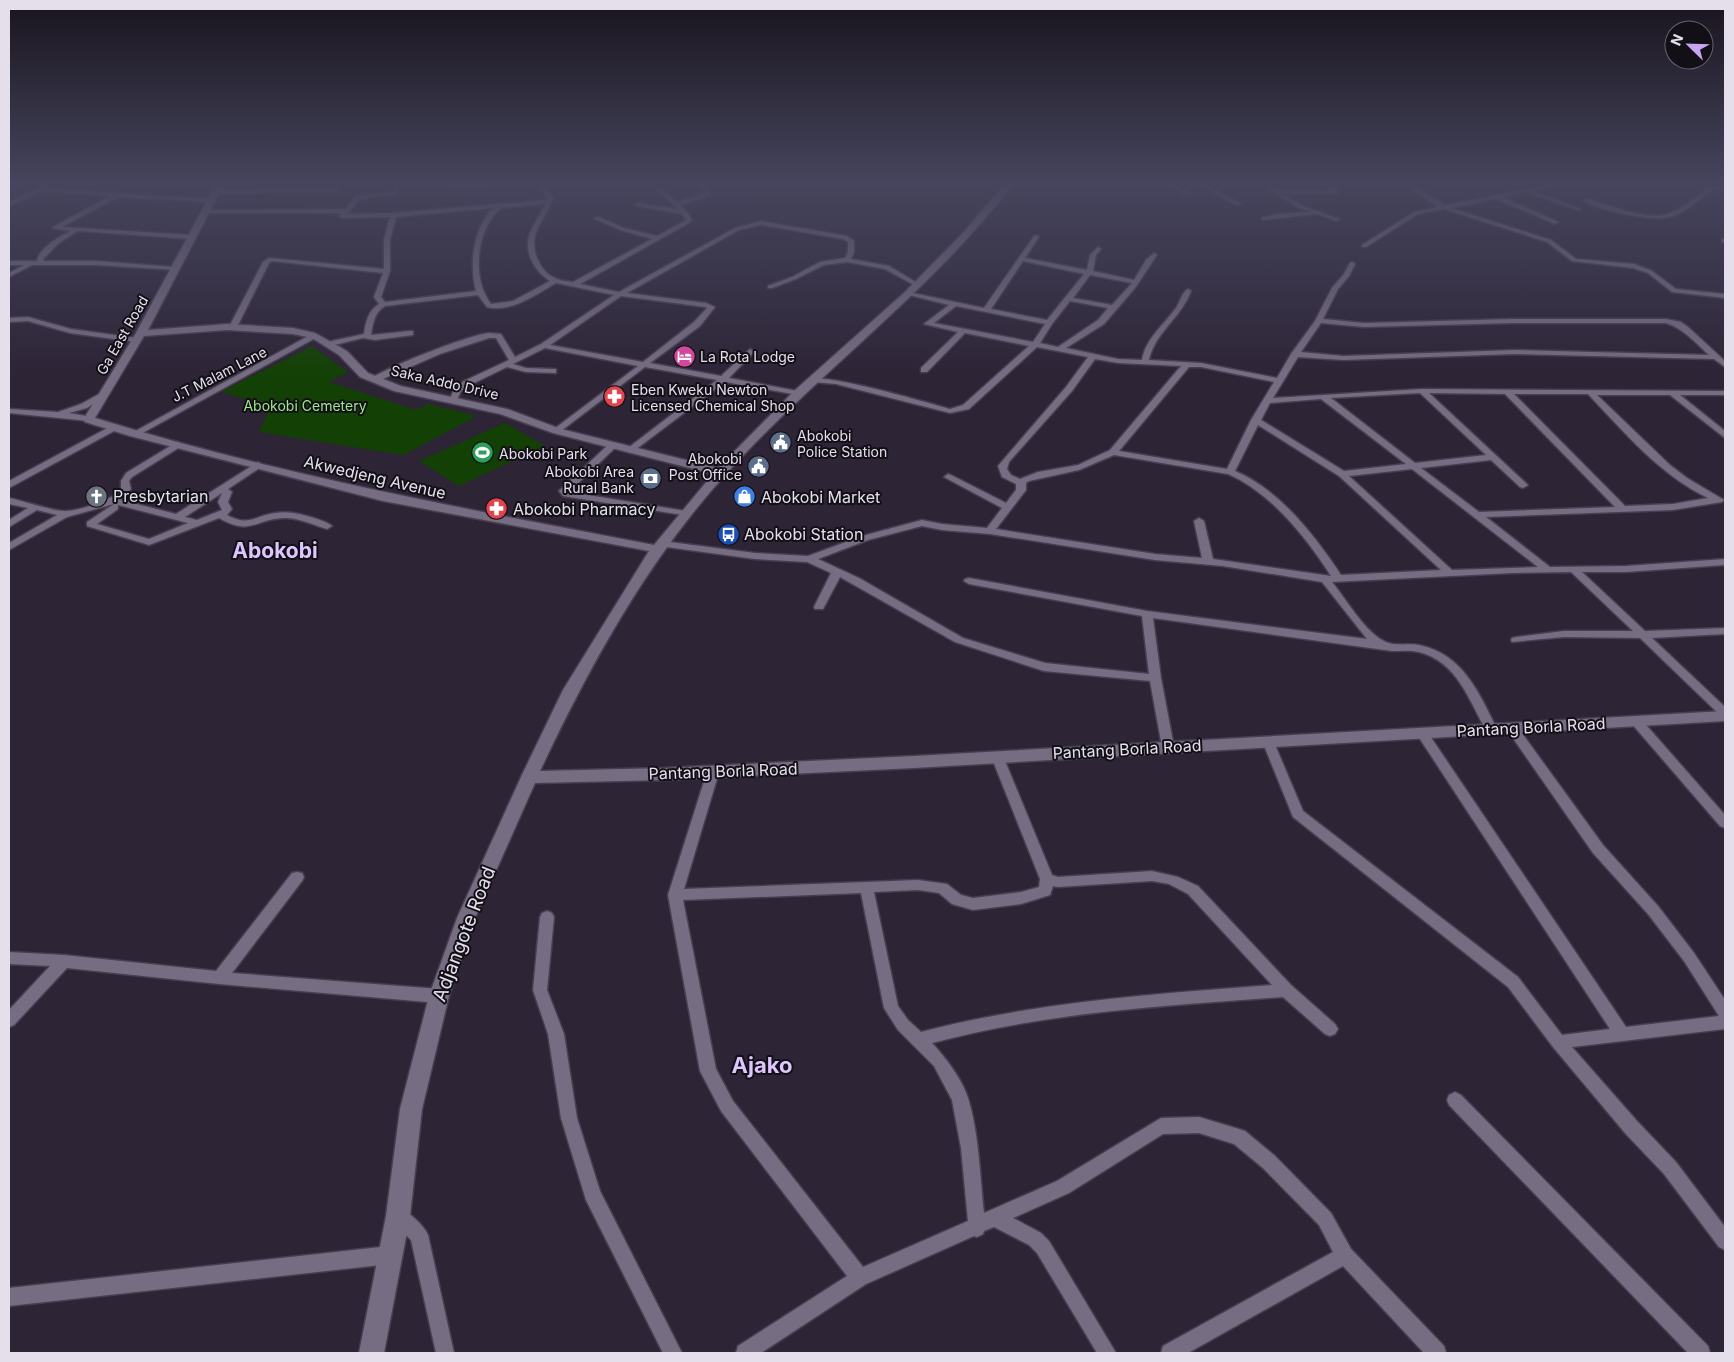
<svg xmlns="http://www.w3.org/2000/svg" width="1734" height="1362" font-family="Inter,sans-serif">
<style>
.green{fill:#134105}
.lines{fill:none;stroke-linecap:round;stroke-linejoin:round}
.street-casing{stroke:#473f4f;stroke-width:3}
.secondary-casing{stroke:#473f4f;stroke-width:3}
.street{fill:#776d83;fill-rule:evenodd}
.secondary{fill:#776d83;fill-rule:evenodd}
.labels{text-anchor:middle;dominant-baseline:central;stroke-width:4;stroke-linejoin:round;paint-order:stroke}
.far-street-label{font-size:14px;fill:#e5dfec;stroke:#130f17}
.far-poi-label{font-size:14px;fill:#e5dfec;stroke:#130f17;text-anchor:start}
.far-park-label{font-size:14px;fill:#9ce78b;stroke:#130f17}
.street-label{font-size:16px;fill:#e5dfec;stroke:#130f17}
.poi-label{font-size:16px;fill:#e5dfec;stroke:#130f17;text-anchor:start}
.near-street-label{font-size:19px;fill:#e5dfec;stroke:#130f17}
.district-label{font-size:21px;font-weight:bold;fill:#ddc5fd;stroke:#130f17}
.near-quarter-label{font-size:22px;font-weight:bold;fill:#ddc5fd;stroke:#130f17}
</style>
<rect width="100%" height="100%" fill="#2d2436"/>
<path class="green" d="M312,346L348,372L329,382L416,410L428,404L477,416L403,455L259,432L271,406L221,392Z
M505,423L545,446L459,486L419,461Z"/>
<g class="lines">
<defs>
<path id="street" d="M43,184H49L46,188L156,196L213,198L216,200L213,202L118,197L62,227L192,235L195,237L192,239L78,231L59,243L43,259L44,261H96L174,267L177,269L176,270L96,265H32L9,277V273L24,265H9V261H37C39,248 59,237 70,231L52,228L53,227L110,196L42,191L9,206V202L39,188Z
M396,184H402L397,194L360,199L347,214L393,213L546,200L547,198L538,184H544L553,198C549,211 540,221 536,233C530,250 540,273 557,279C562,281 568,281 573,282L652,239L620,230L595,219V217H599L624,228L657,236L686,220L682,214L636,206L635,205L638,203L678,209L651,184H657L677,202L706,193L700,184H706L711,195L680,205L688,213L692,220L689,223L580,284L619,292L735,228L761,221L847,236L854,241V252L851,259L889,266L919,284L914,285L885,269L847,262L824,265L796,279L772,288H768V286L792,277L820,262L845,258L848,252V242L843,239L761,225L739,230L627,293L706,303L715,307L700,326L650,363L721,376L750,349L754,351L753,353L729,378L798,391L802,393L798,395L725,382L631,453L628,452V448L717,380L645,367L557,434L553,431L554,429L638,366L545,348L513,364L526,368L553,369H556V373L526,372L507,367L470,385L461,391L456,402H450L449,400L455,388L464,381L509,360L496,338H489L440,354L376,382L369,380C384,368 469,335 489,333C493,333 497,334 501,334L515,357L541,344L614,295L556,283C535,295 511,313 487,307L478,295L385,306C374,313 373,323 371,335L410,331H413V335L375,340L363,338L330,346L326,344L327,342L364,334C366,321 368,311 379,304L374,297L383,273L272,261L269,263L237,327L230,329L229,327L263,262L269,258L384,269V240L390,217L342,218L339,216L342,213H206L204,212V210L345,209L356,196L393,192ZM545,204C541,214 534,223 530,233C523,251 534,271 550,281L513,301L491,304C471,279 476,229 501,208ZM493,208C473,228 469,265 476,291L385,302L381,297L390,271V240L396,217ZM621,296L705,307L707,308L694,322L643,362L550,345Z
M451,184H498L495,186L449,187Z
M1168,184H1175L1191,194L1186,195Z
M1199,184H1206L1241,204L1236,205Z
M1260,184H1267L1277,190L1331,191L1323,184H1329L1339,192V194H1283L1303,206L1340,219L1337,221L1317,214L1262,220V218L1276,214L1311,212L1299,208Z
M1404,184H1411L1445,205L1551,184H1562L1533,191L1580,209V211L1526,192L1502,197L1557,221L1558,222L1555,224L1496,199L1451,208L1551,240L1576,259L1634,264L1652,271L1676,289L1725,294V298L1672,292L1648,273L1633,268L1572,261L1547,242L1444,209L1418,214L1366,247H1362V245L1414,212L1438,207Z
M1700,184L1725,186V190L1715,188C1702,197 1689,210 1674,216C1655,223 1601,211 1584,201L1587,199C1610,205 1648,222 1670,213C1685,207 1697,196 1709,187Z
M336,188L338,191L215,194L212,192L215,190Z
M1036,235L1039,237L1025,258L1087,270L1090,255L1098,247L1101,249L1096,255L1093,271L1134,280L1146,260L1154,253L1157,255L1135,288L1104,324L1066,348L1118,359L1142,360C1146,338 1163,326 1176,308C1180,302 1182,292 1188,289L1191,291C1182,317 1155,332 1149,360L1201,363L1277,378L1291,354L1315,321L1332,288L1344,274L1350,263L1352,262L1355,264L1349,276L1338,289L1323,319L1364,323L1513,319H1666L1681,322L1688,327L1725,361V367L1714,359L1515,354L1343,360L1298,357L1273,398L1422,389L1725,391V395H1680L1725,431V438L1670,395H1597L1670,465L1687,478L1724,500L1722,502L1673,510L1486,517L1550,567L1626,566L1725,559V565L1626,572H1582L1645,631L1725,628V634L1652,638L1725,707V717L1721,716L1640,638L1564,637L1512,642L1511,640L1512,638L1516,637L1564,631H1633L1571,572L1512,573L1332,582C1346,599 1363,629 1382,640C1392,647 1407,643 1419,645C1463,654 1479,693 1497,729L1495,732H1487C1469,701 1458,662 1419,652C1410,650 1401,651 1392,651L1153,618L1161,678L1174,747L1172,750H1164L1162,747L1150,681L1044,671L955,642L840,577L823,609H815L814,607L831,573L807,562L755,559L659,546L657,544L662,541L755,553L808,556L862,536L922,520L942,524L987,528L1002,508L944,477L948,474L951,475L1006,503L1016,490V484L1002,477L998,466L1066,387L1088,357L1037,347L969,409L950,413L836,384L812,382L808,380C820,371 929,403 950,409L963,405L1029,346L965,333L927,372H921V368L958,332L924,324L949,305L905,294L908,292L984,308L1034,236ZM1023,261L1084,274L1047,320L991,309ZM1090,275L1132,283L1112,305L1073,298ZM1070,301L1108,308L1098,320L1058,347L1040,343L1052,324ZM956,306L1045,324L1033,342L934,323ZM1321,323L1364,327L1513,323H1666C1683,328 1696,343 1709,355L1515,350L1343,356L1301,352ZM1095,359L1118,363L1181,366L1110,450L1078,465L1038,472L1020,479L1011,475L1007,469L1009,462L1072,391ZM1189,367H1201L1274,382L1251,420L1227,469L1119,451ZM1420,393L1486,455L1415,463L1331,398ZM1429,393L1505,394L1615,507L1479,512L1421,468L1491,460L1520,487L1523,488L1528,485ZM1514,394H1588C1624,432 1660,475 1708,498L1673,504L1625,506ZM1321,399L1406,464L1344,471L1261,420L1270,403ZM1258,425L1339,476L1441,570L1341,575C1315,536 1280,490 1235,471ZM1114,455L1228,474C1271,493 1306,537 1331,576L1213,559L1204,521L1199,518L1194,521L1202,558L1155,554L996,529L1026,490V483L1029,481L1079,470ZM1412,469L1538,567L1452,570L1349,476ZM922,526L942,530L990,534L1155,560L1223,566L1322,582L1367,639L1147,611L969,578L965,579L964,581L969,584L1142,616L1149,674L1045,663L963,638L859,578L818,559L868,540Z
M1725,238V243L1722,242V240Z
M28,317L71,329L136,338L140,340L136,342L70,333L28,321L9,322V318Z
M312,334L319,336L137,436H131L130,434Z
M99,394L106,396L87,408L69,413L92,417L93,419L89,421L9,413V409L58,412L81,404Z
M113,425L116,426V430L9,488V481Z
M177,442L180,443V447L132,477L129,481L131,489L121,500L176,514L258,462L262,465L261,467L228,489L232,492L228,502L232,509L227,515C249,527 254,516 275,513C289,511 301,514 314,518C320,520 327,522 332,526L327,529C313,525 300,518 286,518C255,518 252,537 219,518L149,545L87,526V522L114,504L67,517L9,550V543L57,515L37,510L9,527V520L28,508L9,504V498C24,501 52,511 65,511C78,511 114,500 121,489V481L126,473ZM222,493L218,502L222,510L197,520L185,517ZM118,505L188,523L149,539L97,524L118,509Z
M612,443L616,446L615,448L569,492L686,511L691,514L689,516L563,496L559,491L561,489L609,444Z
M1636,717L1640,718L1725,815V828L1720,826L1632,724L1630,721L1632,718Z
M1512,724L1516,725L1603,845L1658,906L1694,953L1725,1000V1029L1572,1047L1637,1121L1676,1162L1725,1227V1250L1719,1247L1664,1174L1625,1133L1553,1047L1508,987L1293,817L1263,743L1265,740H1273L1303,811L1518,977L1562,1035L1610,1029L1418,736L1416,733L1418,730H1426L1626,1027L1719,1016L1684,961L1648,914L1593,853L1508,731L1506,728Z
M997,752L1001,753L1003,756L1052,875L1058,877L1152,871L1178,877L1198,886L1291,985L1335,1024L1338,1029L1335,1034L1330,1036L1325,1034L1283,997C1165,1006 1047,1012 932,1043C945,1057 962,1079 968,1098C979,1133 980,1177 984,1213L1057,1181L1161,1118L1199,1117L1239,1129L1245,1131L1275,1156L1331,1213L1351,1249L1444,1346L1446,1353H1424L1343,1266L1188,1353H1161L1163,1346L1333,1252L1319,1225L1263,1168L1234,1144L1199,1133L1163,1134L1069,1193L1013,1218L1041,1233L1049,1241L1116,1353H1097L1037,1253L1029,1245L994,1227L984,1231L983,1234L977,1237L974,1236L866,1284L761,1353H736L738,1346L847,1276L721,1111L700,1071L668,895L707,772L709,769H717L719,772L684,889L918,880L947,884L961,895L973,898L1021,892L1039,887L1040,879L991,756L993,753ZM1152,881L1169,884L1188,894L1272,985C1153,994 1036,1002 921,1032L908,1020L898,1006L874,892L918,890L939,893L952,904L973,910L1021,904L1050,895L1053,886L1058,887ZM861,893L884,1008L898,1030L934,1066L952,1100L961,1148L968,1221L863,1267L733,1101L716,1069L683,900Z
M297,872L302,873L304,877L302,881L232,973L439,989L444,991L446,996L444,1001L439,1003L219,984L67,968L14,1025L9,1027V1010L50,966L9,964V952L64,955L216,971L292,873Z
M547,911L552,913L554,917L547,990L564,1034L577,1118L600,1191L682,1353H663L586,1200L561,1118L548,1034L533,990L540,917L542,913Z
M1455,1092L1461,1095L1708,1346L1710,1353H1688L1449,1105L1447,1100L1449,1095Z
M398,1207C409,1212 423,1224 428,1235L454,1353H436L411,1240L392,1222L389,1216L392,1210Z
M390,1246L396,1249L399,1255L396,1261L390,1264L9,1306V1288Z"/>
<path id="secondary" d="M216,184H224L148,330L227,324L293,328L315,333L347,351L368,373L401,386L507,409L561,429L718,468L794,391L905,292L962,234L1005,184H1013C930,293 817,373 726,474C647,561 590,665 540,771L665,768L914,756L1725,711V721L914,768L665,780L535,783L475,918L449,996L422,1109L410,1216L384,1353H359L386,1216L400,1109L429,996L457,918L521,777L563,690L649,551L383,501L130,436L85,422L83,420L136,333ZM227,330L293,334L312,338L339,355L360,377L394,391L500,414L553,433L713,474L654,545C466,509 278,475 95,418L144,336Z"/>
</defs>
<use href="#street" class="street-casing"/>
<use href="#secondary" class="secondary-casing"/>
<use href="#street" class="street"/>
<use href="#secondary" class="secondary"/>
</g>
<linearGradient id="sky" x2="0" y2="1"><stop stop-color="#19141e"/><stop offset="0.49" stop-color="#46455d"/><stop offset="1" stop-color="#46455d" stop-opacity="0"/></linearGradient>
<rect width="1734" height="375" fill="url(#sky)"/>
<defs>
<symbol id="hotel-disc" viewBox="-11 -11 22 22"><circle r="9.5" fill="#d1479c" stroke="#130f17"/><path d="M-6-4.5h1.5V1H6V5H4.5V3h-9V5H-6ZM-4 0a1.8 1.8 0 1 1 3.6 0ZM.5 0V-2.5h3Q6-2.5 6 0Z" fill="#fff"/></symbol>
<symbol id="pharmacy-disc" viewBox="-11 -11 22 22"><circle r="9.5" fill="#e0444e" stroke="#130f17"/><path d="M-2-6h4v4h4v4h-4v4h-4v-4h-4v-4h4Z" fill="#fff"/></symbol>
<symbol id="civic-disc" viewBox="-11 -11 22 22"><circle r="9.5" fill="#5c6f8a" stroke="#130f17"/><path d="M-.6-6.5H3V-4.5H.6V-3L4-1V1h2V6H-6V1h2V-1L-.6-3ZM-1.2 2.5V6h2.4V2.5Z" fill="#fff"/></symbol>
<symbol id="stadium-disc" viewBox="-11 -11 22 22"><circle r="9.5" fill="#2e9e5b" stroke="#130f17"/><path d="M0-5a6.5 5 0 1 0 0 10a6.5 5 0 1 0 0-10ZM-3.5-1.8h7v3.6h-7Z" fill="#fff"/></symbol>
<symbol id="bank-disc" viewBox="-11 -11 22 22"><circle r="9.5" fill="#5c6f8a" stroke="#130f17"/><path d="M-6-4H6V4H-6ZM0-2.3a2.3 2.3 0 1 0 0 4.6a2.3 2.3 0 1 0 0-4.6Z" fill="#fff"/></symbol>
<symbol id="church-disc" viewBox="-11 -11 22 22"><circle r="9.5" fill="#6b7280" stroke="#130f17"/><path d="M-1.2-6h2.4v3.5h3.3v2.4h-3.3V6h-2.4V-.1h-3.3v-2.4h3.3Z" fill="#fff"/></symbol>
<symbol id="shop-disc" viewBox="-11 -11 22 22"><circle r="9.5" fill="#3f7fe0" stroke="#130f17"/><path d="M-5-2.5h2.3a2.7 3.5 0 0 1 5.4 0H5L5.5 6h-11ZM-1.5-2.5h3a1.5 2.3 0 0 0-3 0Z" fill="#fff"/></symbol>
<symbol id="bus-disc" viewBox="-11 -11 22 22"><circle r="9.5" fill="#1a4fb4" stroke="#130f17"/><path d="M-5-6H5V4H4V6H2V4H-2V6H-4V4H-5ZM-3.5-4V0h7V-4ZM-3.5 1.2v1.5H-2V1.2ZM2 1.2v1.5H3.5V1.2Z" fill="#fff"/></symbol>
</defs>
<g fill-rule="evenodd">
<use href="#hotel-disc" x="672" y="344" width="25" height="25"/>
<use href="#pharmacy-disc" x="602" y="384" width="25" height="25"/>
<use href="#civic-disc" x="768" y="430" width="25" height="25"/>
<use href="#stadium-disc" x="470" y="440" width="25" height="25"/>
<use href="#civic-disc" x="746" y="454" width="25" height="25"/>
<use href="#bank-disc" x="638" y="466" width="25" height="25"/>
<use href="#church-disc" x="84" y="484" width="25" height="25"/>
<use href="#shop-disc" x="732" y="484" width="25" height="25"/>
<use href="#pharmacy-disc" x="484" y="496" width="25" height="25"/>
<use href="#bus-disc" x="716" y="522" width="25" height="25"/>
</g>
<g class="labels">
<g class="far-street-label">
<text transform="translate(122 335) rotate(-60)">Ga East Road</text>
<text transform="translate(219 374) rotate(-27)">J.T Malam Lane</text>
<text transform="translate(445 382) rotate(13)">Saka Addo Drive</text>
</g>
<g class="far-poi-label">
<text x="700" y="356">La Rota Lodge</text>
<text x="631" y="389">Eben Kweku Newton<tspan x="631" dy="16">Licensed Chemical Shop</tspan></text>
<text x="797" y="435">Abokobi<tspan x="797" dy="16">Police Station</tspan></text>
<text x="499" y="453">Abokobi Park</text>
<text x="742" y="458" text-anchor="end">Abokobi<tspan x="742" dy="16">Post Office</tspan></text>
<text x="634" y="471" text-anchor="end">Abokobi Area<tspan x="634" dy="16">Rural Bank</tspan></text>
</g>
<g class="far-park-label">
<text x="305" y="405">Abokobi Cemetery</text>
</g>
<g class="street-label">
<text transform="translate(375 477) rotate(13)">Akwedjeng Avenue</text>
<text transform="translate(1531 727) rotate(-3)">Pantang Borla Road</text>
<text transform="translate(1127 749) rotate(-3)">Pantang Borla Road</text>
<text transform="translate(723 771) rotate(-2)">Pantang Borla Road</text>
</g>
<g class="poi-label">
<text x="113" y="496">Presbytarian</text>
<text x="761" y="497">Abokobi Market</text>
<text x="513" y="509">Abokobi Pharmacy</text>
<text x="744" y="534">Abokobi Station</text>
</g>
<g class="near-street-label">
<text transform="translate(464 934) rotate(-69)">Adjangote Road</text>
</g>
<g class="district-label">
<text x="275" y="550">Abokobi</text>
</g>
<g class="near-quarter-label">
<text x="762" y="1065">Ajako</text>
</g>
</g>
<rect width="1734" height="1362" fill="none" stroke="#e5dfec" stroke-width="20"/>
<g transform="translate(1689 45) rotate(293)"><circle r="24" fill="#130f17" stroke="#67626c"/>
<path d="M0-4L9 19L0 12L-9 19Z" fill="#c6a6f0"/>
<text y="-8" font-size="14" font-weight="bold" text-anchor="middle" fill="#e5dfec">N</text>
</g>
</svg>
